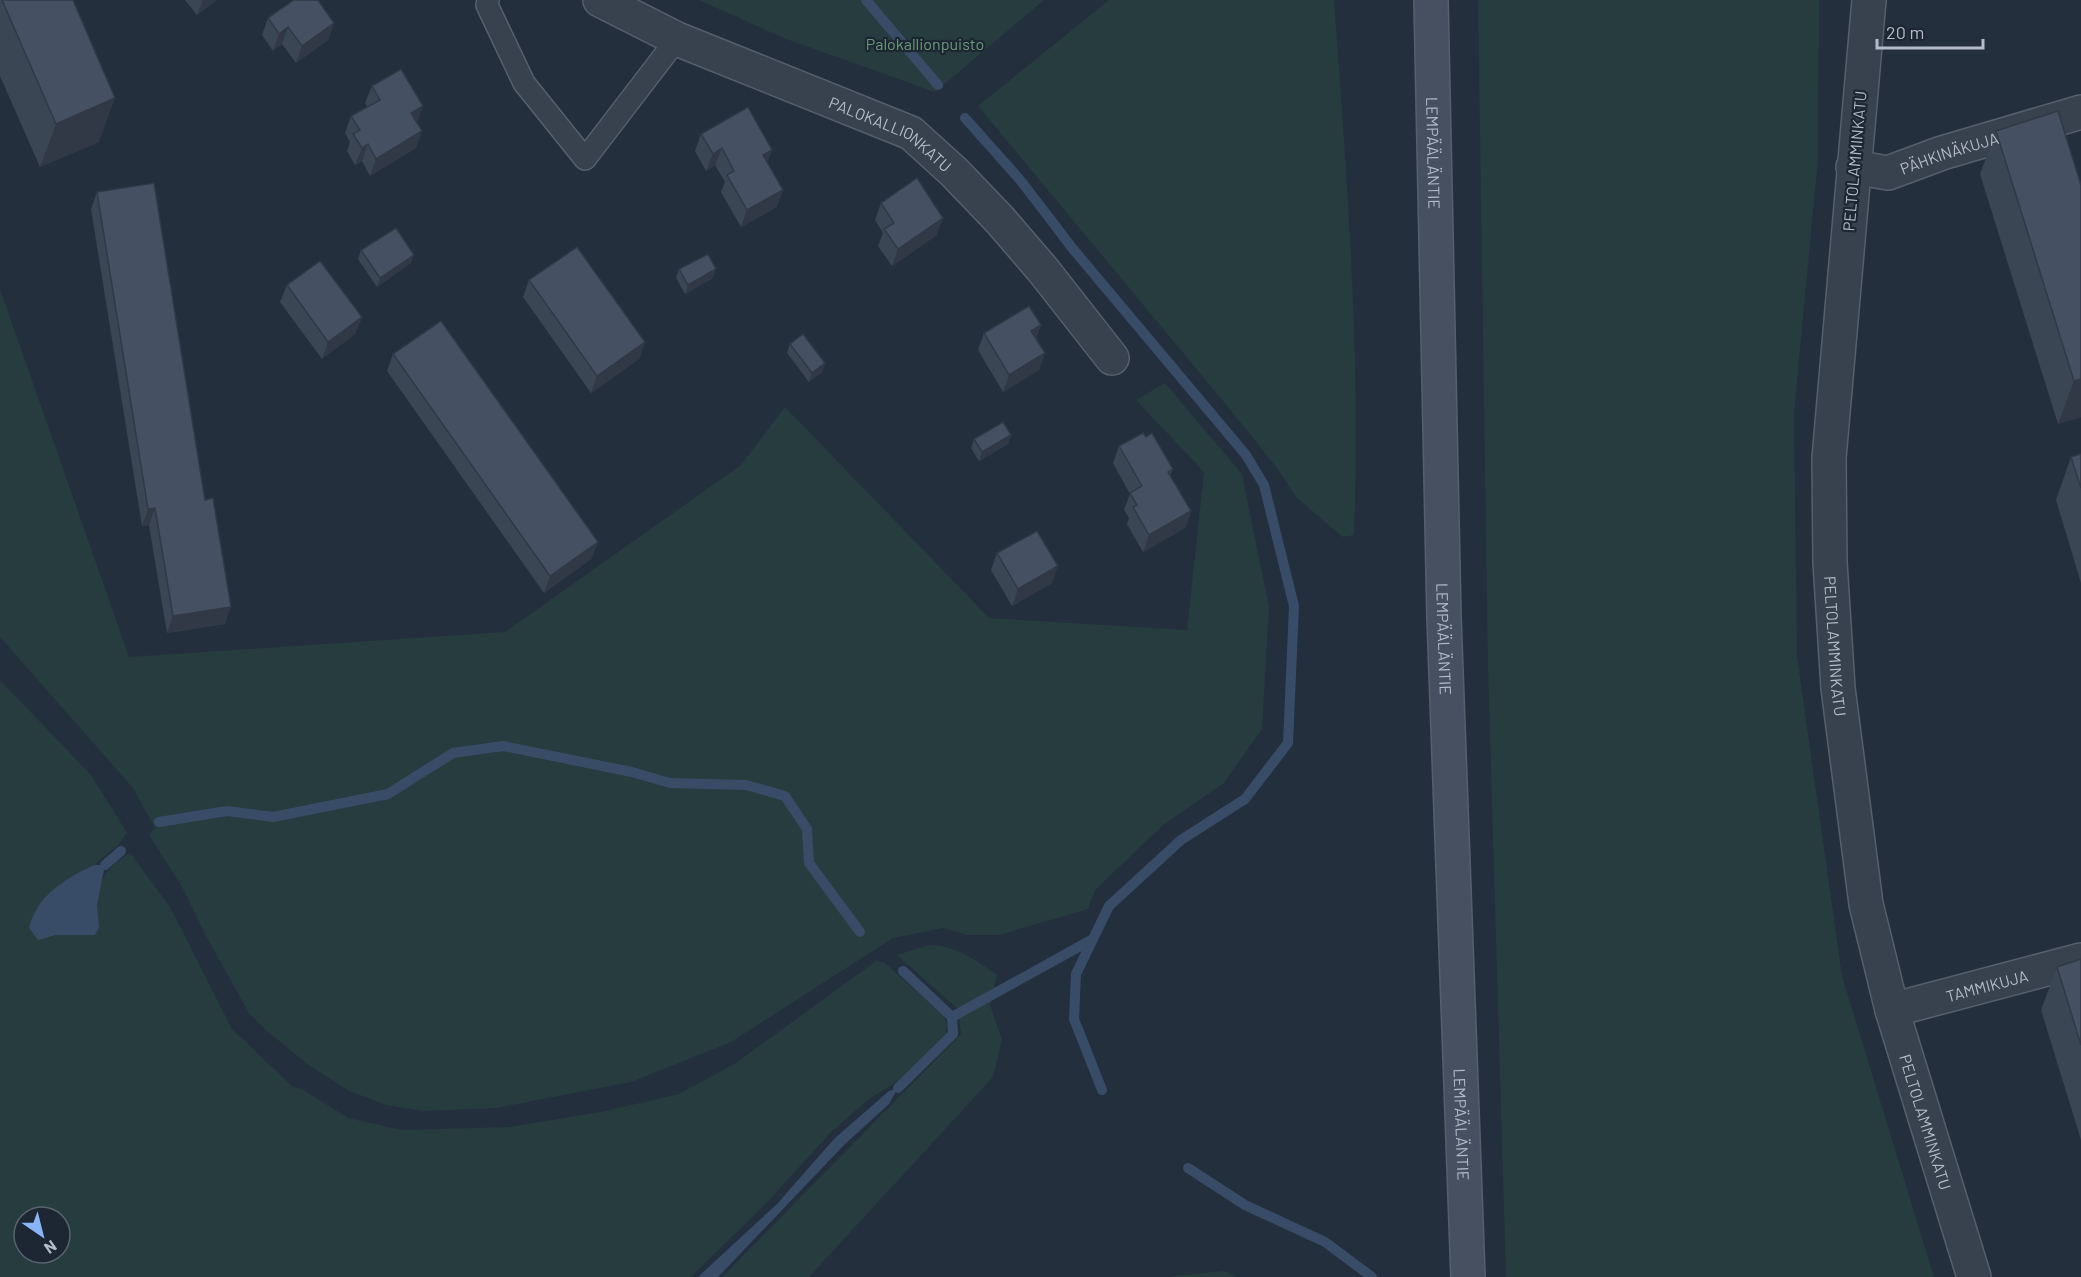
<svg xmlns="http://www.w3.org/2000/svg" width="2081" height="1277" font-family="Barlow,sans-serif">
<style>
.green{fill:#263c3f;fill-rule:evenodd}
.water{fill:#394c67}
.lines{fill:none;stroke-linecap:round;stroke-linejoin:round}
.stream{stroke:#394c67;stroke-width:10}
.service-casing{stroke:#565f6c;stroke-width:24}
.minor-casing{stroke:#565f6c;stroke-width:36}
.tertiary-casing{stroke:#565f6c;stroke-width:36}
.secondary-casing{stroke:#565f6c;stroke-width:36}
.service{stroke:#38414e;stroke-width:21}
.minor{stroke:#38414e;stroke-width:33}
.tertiary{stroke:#38414e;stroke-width:33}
.secondary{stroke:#465061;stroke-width:33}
.wall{fill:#3b4654}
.shaded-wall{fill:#303945}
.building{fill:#455162;stroke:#303945;stroke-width:1.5}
.labels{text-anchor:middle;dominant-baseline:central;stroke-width:4.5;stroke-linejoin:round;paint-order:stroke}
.park-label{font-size:16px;fill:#6b9a76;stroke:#1d2633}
.street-label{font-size:16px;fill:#b4bcc9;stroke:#1d2633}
</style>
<rect width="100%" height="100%" fill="#242f3e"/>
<path class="green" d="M699,0H1044L935,92L786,39Z
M1109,0H1334C1347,178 1361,356 1354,535L1343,537L1297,498L1277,468L1229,408L978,106Z
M1478,0H1819L1818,159L1794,412L1797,656L1842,976L1934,1277H1506L1488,667Z
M0,289L129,657L505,632L741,465L785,407L989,618L1187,630L1204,472L1136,400L1165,383L1242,474L1269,607L1262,729L1224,783L1163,825L1095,890L1088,909L999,935H968L943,928L893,938L731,1042L631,1082L497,1108L423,1111L386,1105L347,1090L306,1063L267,1031L249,1013L206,936L181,885L149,835L155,828L133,788L0,637Z
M0,680L91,775L127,833L118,845L94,865L62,883L29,928L37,939L56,935H95C100,925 97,918 97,907C96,881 109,866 130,853L170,907L232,1029L293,1087L302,1089L348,1118L402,1130L509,1127L601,1112L679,1094L736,1063L876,961L885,963L944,1016L947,1026L945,1036L898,1081L869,1099L832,1131L772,1197L691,1277H0ZM24,1217H60V1253H24Z
M929,945C955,945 976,960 997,975L990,1005L1002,1040L993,1077L809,1277H722L961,1034L958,1009L897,955Z
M1224,1271L1237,1277H1170L1172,1276Z"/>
<path class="water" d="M94,865H105L97,905L99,927L95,935H56L38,940L29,928C37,895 65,879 94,865Z
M898,1088L889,1104L844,1145L718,1277H698L777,1204L834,1139L889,1091Z"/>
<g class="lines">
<path class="stream" d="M866,0L938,85
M965,118L1021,181L1073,249L1246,455L1264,485L1294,606L1288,743L1245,799L1181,840L1109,906L1076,974L1074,1019L1102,1090
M159,822L227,811L273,817L388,794L453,753L503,746L632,772L670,783L746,785L785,796L807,829L809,863L860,932
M105,865L121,851
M903,971L952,1017L1093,939
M898,1088L953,1034L952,1017
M1188,1168L1245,1205L1325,1242L1372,1277"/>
<defs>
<path id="service" d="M488,0L487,5L524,83L585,159L677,39"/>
<g id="minor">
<path id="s1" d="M600,0L677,39L911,133L954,172L1000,220L1043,270L1112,358"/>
<path id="s2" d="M1853,167L1888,173L1942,153L2081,112"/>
<path id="s3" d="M1892,1010L2081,960"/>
</g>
<g id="tertiary">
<path id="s4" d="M1869,0L1829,458L1830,562L1838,688L1866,904L1892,1010L1974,1277"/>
</g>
<g id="secondary">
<path id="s5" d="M1431,0L1444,617L1468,1277"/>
</g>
</defs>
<use href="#service" class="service-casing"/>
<use href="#minor" class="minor-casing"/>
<use href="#tertiary" class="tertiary-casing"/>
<use href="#secondary" class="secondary-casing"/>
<use href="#service" class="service"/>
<use href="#minor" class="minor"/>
<use href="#tertiary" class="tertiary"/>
<use href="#secondary" class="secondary"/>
</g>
<path class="wall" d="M0,0H73L99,142L40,167L0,76Z
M185,0H217L197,15Z
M268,18L334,23L328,40L296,63L282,44L273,51L262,35Z
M372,86L423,106L417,122L416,148L370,176L362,161L355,165L347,151L350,142L345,133L351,116L368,107L365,103Z
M1996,131L2081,185V417L2058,424L1980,174Z
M701,134L768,163L777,207L741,227L721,192L725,182L715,165L706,171L695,151Z
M97,192L225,624L167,633L149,525L142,526L91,209Z
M881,203L937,235L892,266L878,246L883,233L875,220Z
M361,250L411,263L377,287L358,259Z
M679,269L713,278L685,294L676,278Z
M529,280L645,342L639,359L591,393L523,297Z
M287,285L362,317L355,334L322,359L280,302Z
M1041,325L1036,339L1045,353L1039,370L1003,392L978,350L984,333Z
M790,344L825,363L822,372L809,382L787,353Z
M393,354L598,542L591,559L544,593L387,371Z
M1011,435L1008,444L979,461L971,448L974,439Z
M1146,437L1173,469L1170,475L1191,511L1185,528L1143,552L1127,524L1129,518L1124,510L1130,494L1113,463L1119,446Z
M2081,454V583L2056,500L2071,457Z
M997,553L1052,583L1012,606L991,570Z
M2081,959V1140L2041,1010L2057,967Z"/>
<path class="shaded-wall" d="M203,0H217L197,15Z
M334,23L328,40L296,63L302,46Z
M288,27L282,44L273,51L279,34Z
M115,98L99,142L40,167L56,124Z
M423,106L417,123L411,113Z
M422,131L416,148L370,176L376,159Z
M368,144L362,161L355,165L362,148Z
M722,148L715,165L706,171L713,154Z
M772,150L766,167L763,155Z
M783,190L777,207L741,227L747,210Z
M943,218L937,235L892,266L898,249Z
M414,255L411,263L377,287L380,278Z
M716,269L713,278L685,294L688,285Z
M362,317L355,334L322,359L328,342Z
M1041,325L1035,342L1031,331Z
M645,342L639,359L591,393L597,376Z
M1045,353L1039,370L1003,392L1009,375Z
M825,363L822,372L809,382L812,373Z
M2081,379V417L2058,424L2074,381Z
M1011,435L1008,444L979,461L982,452Z
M155,508L149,525L142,526L148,509Z
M1191,511L1185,528L1143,552L1149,535Z
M598,542L591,559L544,593L550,576Z
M1058,566L1052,583L1012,606L1018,589Z
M231,607L225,624L167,633L173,616Z"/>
<path class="building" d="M2,0H73L115,98L56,124Z
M294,0H318L334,23L302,46L288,27L279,34L268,18Z
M401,69L423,106L411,113L422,131L376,159L368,144L362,148L353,134L360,130L351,116L380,100L372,86Z
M748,107L772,150L763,155L783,190L747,210L727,175L734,171L722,148L713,154L701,134Z
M2058,111L2081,185V379L2074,381L1996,131Z
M917,178L943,218L898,249L884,229L894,223L881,203Z
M154,183L205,500L213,498L231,607L173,616L155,508L148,509L97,192Z
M396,228L414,255L380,278L361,250Z
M577,247L645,342L597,376L529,280Z
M708,254L716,269L688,285L679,269Z
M320,261L362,317L328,342L287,285Z
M1029,306L1041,325L1031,331L1045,353L1009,375L984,333Z
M441,321L598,542L550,576L393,354Z
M803,334L825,363L812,373L790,344Z
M1003,422L1011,435L982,452L974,439Z
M1143,433L1146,437L1152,433L1173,469L1168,472L1191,511L1149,535L1133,507L1137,505L1130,493L1142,486L1119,446Z
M2081,454V488L2071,457Z
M1037,531L1058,566L1018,589L997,553Z
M2081,959V1045L2057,967Z"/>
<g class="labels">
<g class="park-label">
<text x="925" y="43">Palokallionpuisto</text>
</g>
<g class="street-label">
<text stroke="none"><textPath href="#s1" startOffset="321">PALOKALLIONKATU</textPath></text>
<text stroke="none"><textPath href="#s5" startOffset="153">LEMPÄÄLÄNTIE</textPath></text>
<text stroke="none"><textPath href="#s2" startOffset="100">PÄHKINÄKUJA</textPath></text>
<text transform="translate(1854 161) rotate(-85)">PELTOLAMMINKATU</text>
<text stroke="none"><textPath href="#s5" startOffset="639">LEMPÄÄLÄNTIE</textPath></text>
<text stroke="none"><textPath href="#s4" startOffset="648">PELTOLAMMINKATU</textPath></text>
<text stroke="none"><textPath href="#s3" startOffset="98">TAMMIKUJA</textPath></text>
<text stroke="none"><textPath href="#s4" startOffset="1134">PELTOLAMMINKATU</textPath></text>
<text stroke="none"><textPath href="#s5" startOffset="1125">LEMPÄÄLÄNTIE</textPath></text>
</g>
</g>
<g transform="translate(42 1235) rotate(145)"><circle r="28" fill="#1d2633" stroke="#59626f" stroke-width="1.5"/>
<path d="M0-4.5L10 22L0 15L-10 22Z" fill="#8ab4f8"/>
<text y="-9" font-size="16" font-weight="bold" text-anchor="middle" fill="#b4bcc9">N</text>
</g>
<path d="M1877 39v9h106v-9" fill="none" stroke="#b4bcc9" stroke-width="3"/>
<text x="1886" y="39" font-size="18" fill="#b4bcc9" stroke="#1d2633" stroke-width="4.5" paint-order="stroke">20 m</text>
</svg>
